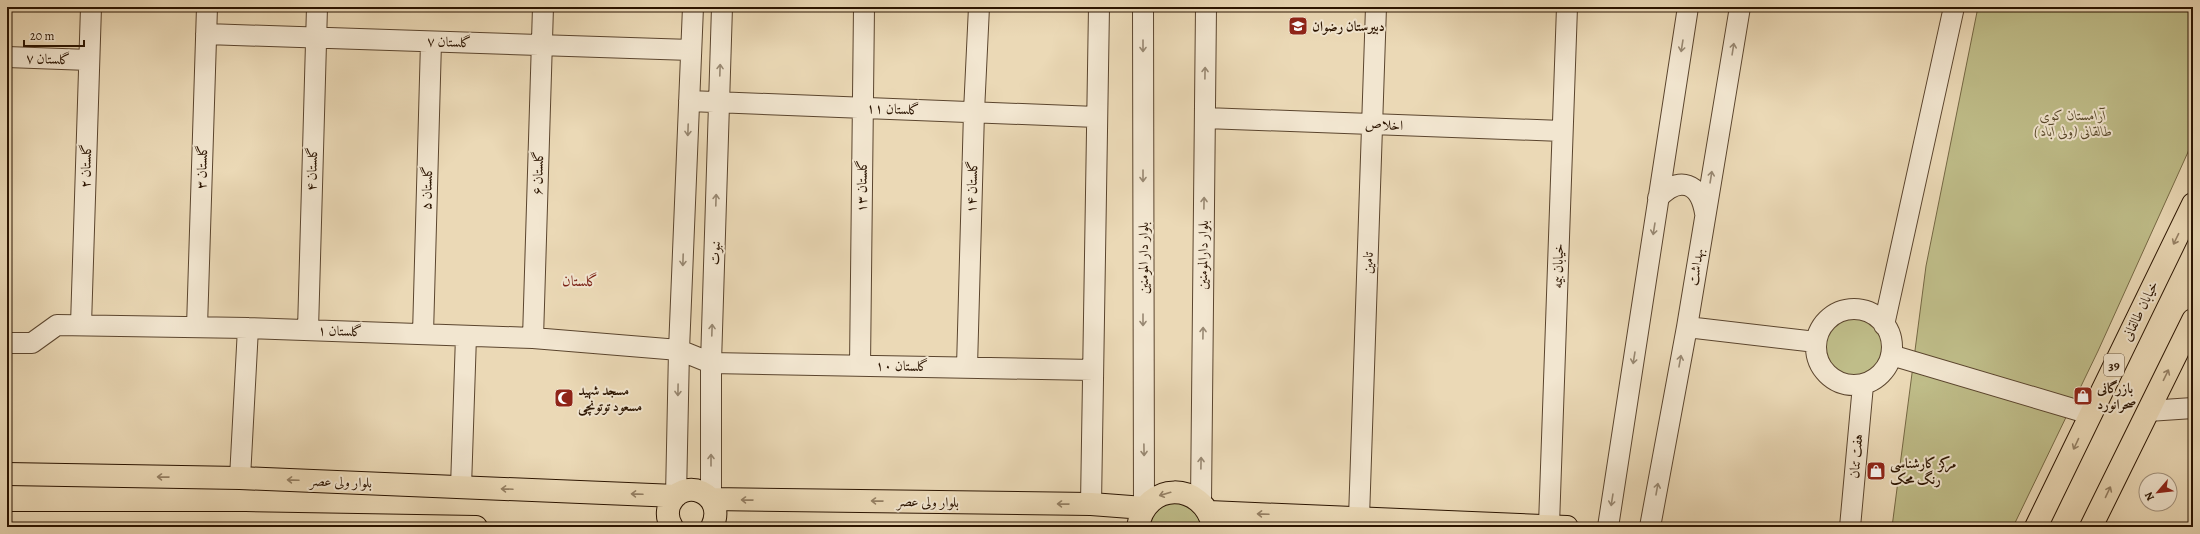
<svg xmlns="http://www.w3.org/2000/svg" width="2200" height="534" font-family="Alegreya,Amiri,serif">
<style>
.green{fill:#bfbd89;stroke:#756844}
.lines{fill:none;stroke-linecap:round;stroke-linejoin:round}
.minor-casing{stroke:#5b452e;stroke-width:22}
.major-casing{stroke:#2b1400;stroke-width:24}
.minor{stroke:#f2e6d0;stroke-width:20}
.major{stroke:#ebd9b6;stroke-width:22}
.oneway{stroke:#988872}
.oneway2{stroke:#958064}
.labels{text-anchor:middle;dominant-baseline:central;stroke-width:4;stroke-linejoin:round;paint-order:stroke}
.shield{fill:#f2e6d0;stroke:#67533e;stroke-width:1}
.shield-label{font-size:13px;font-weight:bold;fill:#2b1400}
.poi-label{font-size:14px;font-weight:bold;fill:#2b1400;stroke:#f2e6d0;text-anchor:start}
.street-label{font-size:14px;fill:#2b1400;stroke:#f2e6d0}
.park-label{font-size:14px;font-style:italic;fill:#574729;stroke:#f2e6d0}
.neighbourhood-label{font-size:15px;fill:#7a1f14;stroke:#f2e6d0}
</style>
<rect width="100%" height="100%" fill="#ebd9b6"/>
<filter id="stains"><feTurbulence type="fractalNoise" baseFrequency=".005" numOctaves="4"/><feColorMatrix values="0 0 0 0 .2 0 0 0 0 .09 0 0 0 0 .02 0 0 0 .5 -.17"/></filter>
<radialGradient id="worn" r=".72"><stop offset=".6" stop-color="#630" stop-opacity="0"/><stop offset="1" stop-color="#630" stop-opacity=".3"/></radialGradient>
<path class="green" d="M1978,7H2193V141L2098,351L2013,527H1892L1926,266Z
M1821 348a33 33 0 1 1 66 0a33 33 0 1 1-66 0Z
M1160,503H1189L1205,527H1145Z"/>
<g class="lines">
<defs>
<path id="minor" d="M1143,7L1144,508
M206,34L691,50
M7,57L89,60
M689,101L1096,117
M1205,118L1562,131
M1658,198C1680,175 1700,183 1705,213
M1816 347a38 38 0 1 1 76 0a38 38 0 1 1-76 0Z
M81,325L91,7
M1884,325L1954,7
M197,327L207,7
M1687,327L1816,342
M308,330L317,7
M423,334L431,42
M533,338L543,7
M7,343H32L57,325L248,328L533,338L679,350L711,363L1093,370
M1891,355L2090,414
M860,366L864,7
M967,367L974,112L979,7
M2148,411L2193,408
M240,478L248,328
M461,487L466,336
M676,496L679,350L693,7
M711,499V363L722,7
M1201,502L1206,7
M1091,504L1099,7
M1359,518L1376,7
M1549,525L1567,7
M1608,527L1688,7
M1650,527L1687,327L1740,7
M1850,527L1863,385"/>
<path id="major" d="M7,474L240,478L676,496
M711,499L1091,504L1144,508
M1209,512L1567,527
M7,523H245L476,527
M672,527C668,521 667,513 669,506C682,474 728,494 712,527
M1138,527C1145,481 1203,481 1213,526
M2036,527L2193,204
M2091,527L2193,320"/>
</defs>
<use href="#minor" class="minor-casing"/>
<use href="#major" class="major-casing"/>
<use href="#minor" class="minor"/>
<use href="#major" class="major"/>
</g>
<defs><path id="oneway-shaft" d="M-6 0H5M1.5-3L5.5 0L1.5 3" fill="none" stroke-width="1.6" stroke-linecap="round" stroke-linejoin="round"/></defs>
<g class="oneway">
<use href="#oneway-shaft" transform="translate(1143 46) rotate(90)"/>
<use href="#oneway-shaft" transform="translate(1682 46) rotate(99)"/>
<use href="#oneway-shaft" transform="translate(1733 49) rotate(-81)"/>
<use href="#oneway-shaft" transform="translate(720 70) rotate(-88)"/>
<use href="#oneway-shaft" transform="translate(1205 73) rotate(-89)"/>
<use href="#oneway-shaft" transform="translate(688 130) rotate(92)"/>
<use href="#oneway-shaft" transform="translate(1143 176) rotate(90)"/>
<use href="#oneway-shaft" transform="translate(1711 177) rotate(-81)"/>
<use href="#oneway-shaft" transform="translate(716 200) rotate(-88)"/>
<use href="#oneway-shaft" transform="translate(1204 203) rotate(-89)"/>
<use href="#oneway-shaft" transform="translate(1654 229) rotate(99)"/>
<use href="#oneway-shaft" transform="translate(683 260) rotate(92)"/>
<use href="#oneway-shaft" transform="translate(1143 320) rotate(90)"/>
<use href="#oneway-shaft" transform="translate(712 330) rotate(-88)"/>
<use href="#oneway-shaft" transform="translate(1203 333) rotate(-89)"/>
<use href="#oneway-shaft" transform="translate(1634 358) rotate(99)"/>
<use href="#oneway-shaft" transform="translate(1680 361) rotate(-80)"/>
<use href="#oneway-shaft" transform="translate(678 390) rotate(91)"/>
<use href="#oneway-shaft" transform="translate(1144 450) rotate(89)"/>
<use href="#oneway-shaft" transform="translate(711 460) rotate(-90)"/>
<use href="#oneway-shaft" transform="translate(1201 463) rotate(-89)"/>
<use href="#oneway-shaft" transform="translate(1657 489) rotate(-80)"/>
<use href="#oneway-shaft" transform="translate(1612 500) rotate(99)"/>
</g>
<g class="oneway2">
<use href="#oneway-shaft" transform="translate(2176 239) rotate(116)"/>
<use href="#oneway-shaft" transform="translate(2166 375) rotate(-64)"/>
<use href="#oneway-shaft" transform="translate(2076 444) rotate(115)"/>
<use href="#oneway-shaft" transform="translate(163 477) rotate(-179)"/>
<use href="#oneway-shaft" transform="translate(293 480) rotate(-178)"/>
<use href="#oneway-shaft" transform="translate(507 489) rotate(-178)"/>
<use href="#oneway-shaft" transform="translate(2108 492) rotate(-65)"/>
<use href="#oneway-shaft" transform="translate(637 494) rotate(-178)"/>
<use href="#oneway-shaft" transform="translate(1165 494) rotate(164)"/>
<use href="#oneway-shaft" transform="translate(747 500) rotate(-179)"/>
<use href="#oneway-shaft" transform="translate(877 501) rotate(-179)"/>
<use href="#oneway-shaft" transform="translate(1063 504) rotate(-179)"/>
<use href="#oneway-shaft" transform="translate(1263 514) rotate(-178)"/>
</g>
<defs>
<symbol id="school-square" viewBox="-11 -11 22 22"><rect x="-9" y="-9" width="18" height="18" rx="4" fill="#8f2418" stroke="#f2e6d0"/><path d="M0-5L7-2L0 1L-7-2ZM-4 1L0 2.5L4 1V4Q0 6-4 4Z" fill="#fff"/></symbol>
<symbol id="shop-square" viewBox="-11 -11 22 22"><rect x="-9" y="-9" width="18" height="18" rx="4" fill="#8f2418" stroke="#f2e6d0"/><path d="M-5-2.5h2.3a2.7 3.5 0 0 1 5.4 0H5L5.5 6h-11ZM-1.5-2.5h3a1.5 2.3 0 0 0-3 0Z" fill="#fff"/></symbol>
<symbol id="mosque-square" viewBox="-11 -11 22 22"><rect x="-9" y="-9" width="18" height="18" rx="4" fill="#8f2418" stroke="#f2e6d0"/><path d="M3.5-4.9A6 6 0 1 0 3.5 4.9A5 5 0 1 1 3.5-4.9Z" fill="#fff"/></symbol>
</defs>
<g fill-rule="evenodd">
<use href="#school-square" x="1287" y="15" width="22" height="22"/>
<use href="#shop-square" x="2072" y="385" width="22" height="22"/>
<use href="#mosque-square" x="553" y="387" width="22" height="22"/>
<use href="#shop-square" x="1865" y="460" width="22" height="22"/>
</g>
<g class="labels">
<rect class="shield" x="2104" y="354" width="20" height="22" rx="3"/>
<g class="shield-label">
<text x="2114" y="365">39</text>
</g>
<g class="poi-label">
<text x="1312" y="26">دبیرستان رضوان</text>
<text x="2097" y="388">بازرگانی<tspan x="2097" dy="16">صحرانورد</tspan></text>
<text x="578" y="390">مسجد شهید<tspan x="578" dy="16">مسعود توتونچی</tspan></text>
<text x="1890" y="463">مرکز کارشناسی<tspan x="1890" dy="16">رنگ محک</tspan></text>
</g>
<g class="street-label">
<text transform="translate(449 42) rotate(2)">گلستان ۷</text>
<text transform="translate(48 59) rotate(2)">گلستان ۷</text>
<text transform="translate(893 109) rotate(2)">گلستان ۱۱</text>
<text transform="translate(1384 125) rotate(2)">اخلاص</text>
<text transform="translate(86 166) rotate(-88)">گلستان ۲</text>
<text transform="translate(202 167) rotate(-88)">گلستان ۳</text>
<text transform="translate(312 169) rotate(-88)">گلستان ۴</text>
<text transform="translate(538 173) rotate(-88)">گلستان ۶</text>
<text transform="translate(862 186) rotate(-89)">گلستان ۱۳</text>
<text transform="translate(972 187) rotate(-88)">گلستان ۱۴</text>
<text transform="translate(427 188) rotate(-88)">گلستان ۵</text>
<text transform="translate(715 253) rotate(-88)">نبوت</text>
<text transform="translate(1203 255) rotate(-89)">بلوار دارالمومنین</text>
<text transform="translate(1143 258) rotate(-90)">بلوار دار المومنین</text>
<text transform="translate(1368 263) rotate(-88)">تامین</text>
<text transform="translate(1558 266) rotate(-88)">خیابان بیمه</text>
<text transform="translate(1696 267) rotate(-81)">بهداشت</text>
<text transform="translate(2140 311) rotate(-64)">خیابان طالقانی</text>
<text transform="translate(340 331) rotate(2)">گلستان ۱</text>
<text transform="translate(902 366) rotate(1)">گلستان ۱۰</text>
<text transform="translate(1856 456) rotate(-85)">هفت تنان</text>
<text transform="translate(341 482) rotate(2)">بلوار ولی عصر</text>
<text transform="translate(928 502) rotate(1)">بلوار ولی عصر</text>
</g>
<g class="park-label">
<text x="2073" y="115">آرامستان کوی<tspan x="2073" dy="16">طالقانی (ولی آباد )</tspan></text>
</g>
<g class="neighbourhood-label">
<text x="580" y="281">گلستان</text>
</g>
</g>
<rect width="2200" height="534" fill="none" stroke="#ebd9b6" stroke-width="24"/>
<rect x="8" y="8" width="2184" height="518" fill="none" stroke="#2b1400" stroke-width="2"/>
<rect x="12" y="12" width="2176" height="510" fill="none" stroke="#2b1400"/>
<g transform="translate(2158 492) rotate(242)"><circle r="19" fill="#f2e6d0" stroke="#a2927d"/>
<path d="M0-3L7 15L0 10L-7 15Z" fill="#8f2418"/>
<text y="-6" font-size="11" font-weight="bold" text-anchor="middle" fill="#2b1400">N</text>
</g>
<path d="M24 40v6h60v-6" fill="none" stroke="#2b1400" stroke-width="2"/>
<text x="30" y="40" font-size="12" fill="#2b1400" stroke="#f2e6d0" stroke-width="3" paint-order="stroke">20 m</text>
<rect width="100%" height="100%" filter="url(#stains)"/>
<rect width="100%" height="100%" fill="url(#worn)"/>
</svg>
